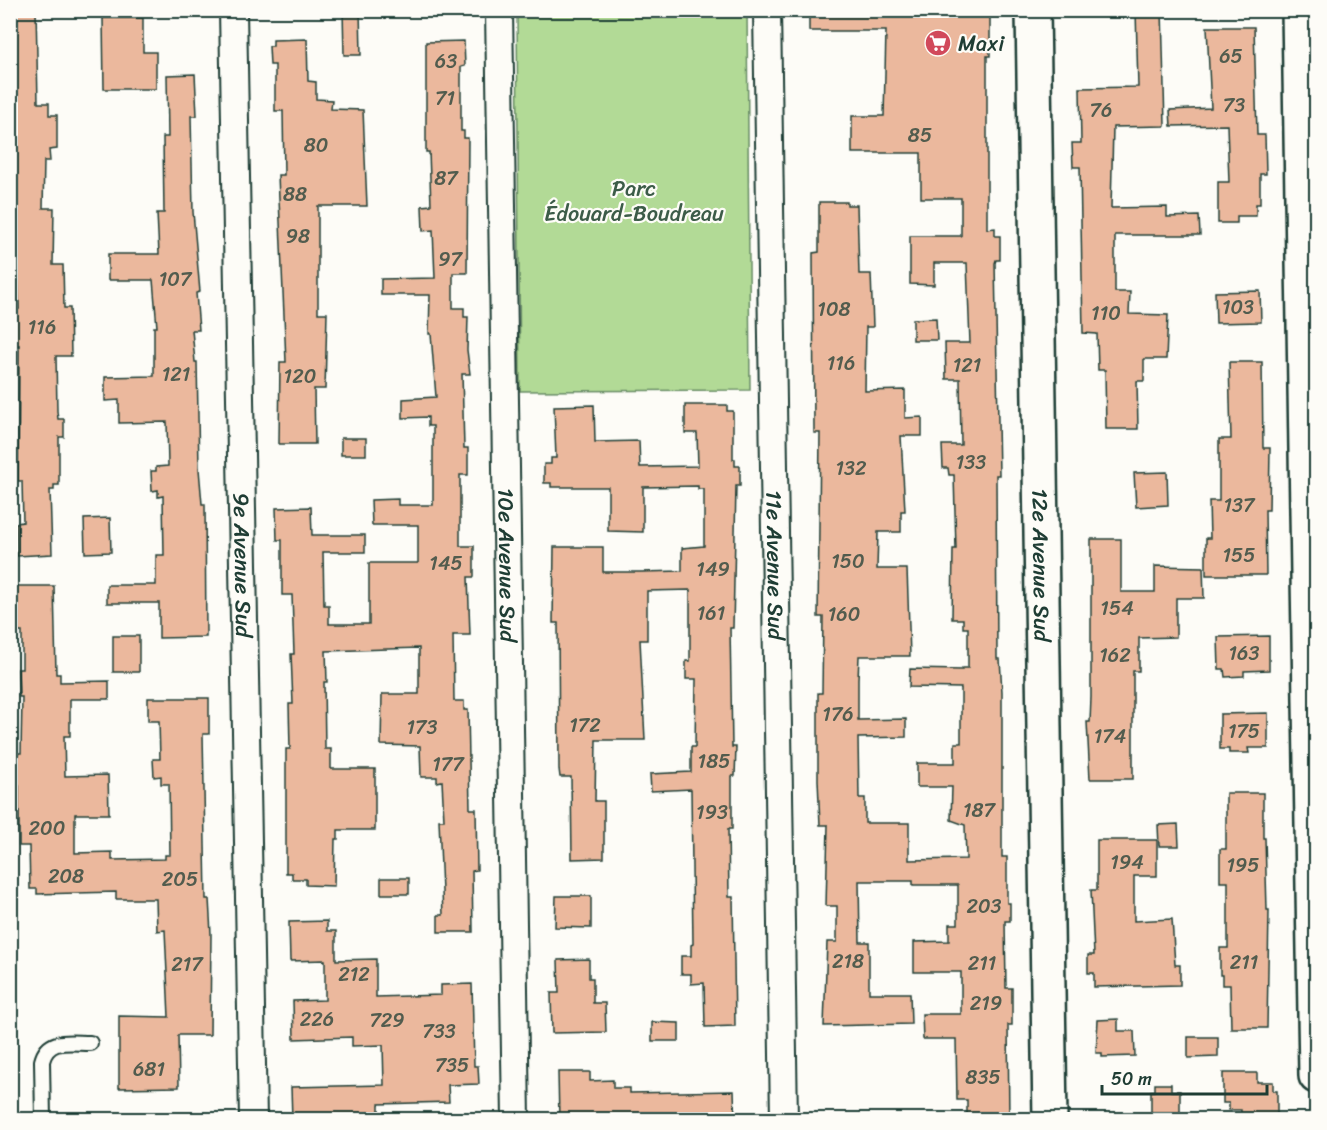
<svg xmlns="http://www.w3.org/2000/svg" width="1327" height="1130" font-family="Sriracha,sans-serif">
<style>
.green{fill:#b2da96;stroke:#688c65;stroke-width:1.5}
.building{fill:#ebb89d;stroke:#1f3d34;stroke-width:1.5}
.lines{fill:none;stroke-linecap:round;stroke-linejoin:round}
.service-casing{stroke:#1f3d34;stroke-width:18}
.minor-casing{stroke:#1f3d34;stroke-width:30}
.secondary-casing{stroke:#1f3d34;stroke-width:38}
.service{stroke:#fdfcf7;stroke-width:14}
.minor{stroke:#fdfcf7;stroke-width:26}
.secondary{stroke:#fdfcf7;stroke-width:33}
.labels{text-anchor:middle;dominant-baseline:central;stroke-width:4.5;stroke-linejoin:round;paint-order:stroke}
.number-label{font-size:20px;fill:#525c4e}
.poi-label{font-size:22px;fill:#1f3d34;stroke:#fdfcf7;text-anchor:start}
.park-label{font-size:22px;fill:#3c5c48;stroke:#fdfcf7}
.street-label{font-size:22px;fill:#1f3d34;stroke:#fdfcf7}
</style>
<rect width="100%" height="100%" fill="#fdfcf7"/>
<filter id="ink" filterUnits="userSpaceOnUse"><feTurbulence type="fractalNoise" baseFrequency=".0167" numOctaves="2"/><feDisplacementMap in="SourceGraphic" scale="12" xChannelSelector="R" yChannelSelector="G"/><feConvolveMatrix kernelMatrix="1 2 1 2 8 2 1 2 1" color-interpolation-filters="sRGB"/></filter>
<g filter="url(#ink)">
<path class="green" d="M517,11H747L750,390L520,391Z"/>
<path class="building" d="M10,10H36L38,103H49V115H57V149L49,150L50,161H44L43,208H54L53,265H63L64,308H70L71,356H56L57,411L58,419H64V437H59V485H54V490H50L52,554L17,556L16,523L23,522L22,481H18L19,345L15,346L14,309H19L17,235H15V201H10Z
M343,10H360L361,55H344Z
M809,10H990V56H987V229L995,228V236H1000V260H996L995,263L999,475H996L997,659H1000L1002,692V857H1007V903H1010V921H1005L1006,988H1012V1025H1008L1009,1119H967V1100H957L956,1039H923L922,1014H961V972H914V942L949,941V924H958V885H913V881H859L860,942H869V993H910L911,1024L824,1026L827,942H837V906H826L828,825H820L818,780V693H822L823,617H818L820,433H814L813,253L819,252V202H847V205H857L859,274H871L873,327H866L865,391L905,390V418L922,417V436H901L905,511H901V532H878L877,569H907L910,656H859L858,679V720L906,719V737L858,738L859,798H865V823H909V860L966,859L965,825L951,820L952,787H917V763H955V743H961V688L909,687L910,669L962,670V668H968V628H963V619H952L953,549H956L954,475H949L948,468H943L942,445H961L960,379H946L945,343H970L967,263H934V285L910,284V236H961V198H921V153H852V116H884L886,31H809Z
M1136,10H1162L1165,126L1113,127L1111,208L1167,207V217L1199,216L1200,235H1115V292H1130L1129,314L1168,315L1167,336L1166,359H1144V381H1137L1138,429H1106L1105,370H1098L1097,334L1083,333L1080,167H1073L1072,143H1081L1080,88L1138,87Z
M103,18H143V52H156V89H104Z
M1207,27H1254L1257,135H1265L1266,174H1260V204H1256V216H1237V223H1218V182H1229L1227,125L1171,126L1170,110L1211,108Z
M307,39L308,81L316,82V99L332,100L331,109L363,110L367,206H318V313H327L325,389H314L315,444H279L280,362H286L278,175H284L283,111H275V65H270L269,46H273V40Z
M464,41L465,66L461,67V131H464V138H468L467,273H453V308H464V317H468L467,350L470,374H462L464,448H468V475H460V546H474V577H468L470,635H453L454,701H464V710H468L470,809H476L477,870L472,871L473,932H438V915H443L439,820H444L442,781L437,782V777H421L420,746L381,745L382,694H419V648L326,651L327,682H324L325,749H331V769H375V830H338V839H335L334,886L306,885V879H292V873H286V749H290L289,704H293L291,654H294L292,595H282V540H277L276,508L311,507L312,535H365V552H323L324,605H329V624H369V563H418V525H372L371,500L398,499V505H433V426H428V417L403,418V399L436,397L431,334H429L430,295H381V279L435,278L433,230L423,231L422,206L431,205L429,152H426V42Z
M195,74L197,116H191L193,212L200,292L196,293L199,330H192L195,362H197L199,469L202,504H205L206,637L159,638V603H107V585H156V555H164L163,496L158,497V490L152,491L151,471H156V467L168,466L167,422L119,423V400L105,401V377L154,376V327H157L153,280H108V254H159L157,213H164L163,137H168L167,75Z
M1260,291L1261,322L1216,323L1215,292Z
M936,318L937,340H913V319Z
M1229,362H1262L1263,448H1270L1269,510H1265L1266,575H1206V538H1210L1209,501H1219V439H1231Z
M594,405L595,442L639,441L640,467L698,466L697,433H685V405H727V411H733V459H735V466H740V486H736L733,628H730L732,747H736L735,776H732V829H728L729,897H733L735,1026L705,1027L704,983L691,984V974H681V956H691V945L693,944L691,789L651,791L650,774L691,772V747H695L696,679H686V661H690V590L647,591V640H640L645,740H596L595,801H604V858L572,859L571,777H560L559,769L558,623H553L554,547H603V572H641L682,571V548L704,546V489H698V486L643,487V532L608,531V487H551V483H544V464H551V458H556L554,406Z
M341,438H366V455H341Z
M1167,472L1168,505L1136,507L1134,473Z
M110,518L111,552L85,553L84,519Z
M1091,539H1121V592H1155V566L1203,567L1204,598H1176V637L1139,638V671H1133V779H1090L1087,722H1090L1091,697Z
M16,586H54L56,674H60V682L109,681V699H70V736H64L65,776L108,775L109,814H75V853L112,852V860L165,859V855H170L169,784H161V776L154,777L153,759H160L159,721H148V698H209V734H203L206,899H209L211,934L210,1035H178L179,1087L119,1088V1016L169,1017L165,930L157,931L156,899H116V892L37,894V889H30L29,846H19V786H16L15,753H21L22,697H19L18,669H22V632H17Z
M113,636H139V672H113Z
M1269,636V670L1244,671V676L1225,677L1224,669H1219L1218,637Z
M1268,713V748H1248L1249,753H1229V749H1220V714Z
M1226,793H1263V838H1265L1267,910H1269L1267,1028H1231L1230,985H1222V975H1220V948H1228V882H1220V849H1226Z
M1178,824L1179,846H1159L1158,825Z
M1097,840H1157V876H1134V921L1172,919L1175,965H1180V985L1094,987V973H1088V955H1094L1091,890H1097Z
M381,878H409V894H381Z
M556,896H591V928L555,927Z
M327,921V931H336V960L376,959V997L441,995V985L472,984L474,1066H478L479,1084L448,1085L449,1102L379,1104V1119H292L291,1087L384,1085L383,1045L352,1046V1037L294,1039L293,1001L325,1000V960L290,961L289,922Z
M589,959V978H593V1003H605L606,1032L552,1033L551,993H559L558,960Z
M1118,1019V1031H1134L1135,1056L1102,1057V1053H1096L1098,1020Z
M652,1022L679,1023V1041H652Z
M1188,1037H1218V1057L1188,1058Z
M558,1072H590V1081L613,1080V1088H630V1093L734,1091L735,1119H559Z
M1223,1073H1257V1082H1273V1091H1277V1115H1241V1110H1229V1103H1223Z
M1155,1084H1171V1091H1180V1119H1151V1091H1155Z"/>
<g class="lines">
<defs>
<path id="service" d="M43,1120L42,1061C48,1037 70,1043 90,1043"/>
<g id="minor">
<path id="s1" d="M233,10L253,1120"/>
<path id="s2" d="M499,10L516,1120"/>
<path id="s3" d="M767,10L784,1120"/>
</g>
<g id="secondary">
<path id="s4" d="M1033,10L1050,1120"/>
<path d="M1299,10L1316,1076"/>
</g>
</defs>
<use href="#service" class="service-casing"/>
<use href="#minor" class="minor-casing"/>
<use href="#secondary" class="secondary-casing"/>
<use href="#service" class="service"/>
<use href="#minor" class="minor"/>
<use href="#secondary" class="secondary"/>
</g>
</g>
<defs>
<symbol id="supermarket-disc" viewBox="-11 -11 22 22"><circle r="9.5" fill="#d1495b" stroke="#fdfcf7"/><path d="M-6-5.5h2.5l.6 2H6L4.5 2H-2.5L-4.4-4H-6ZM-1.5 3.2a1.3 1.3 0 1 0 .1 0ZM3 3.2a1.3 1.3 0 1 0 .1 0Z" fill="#fff"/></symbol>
</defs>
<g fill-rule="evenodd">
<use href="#supermarket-disc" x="923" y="28" width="30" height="30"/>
</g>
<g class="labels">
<g class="number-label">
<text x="1231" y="56">65</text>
<text x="446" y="61">63</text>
<text x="445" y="98">71</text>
<text x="1234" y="105">73</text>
<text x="1101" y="110">76</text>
<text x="920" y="135">85</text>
<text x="316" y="145">80</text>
<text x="446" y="178">87</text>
<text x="295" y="194">88</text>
<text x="298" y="236">98</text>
<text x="450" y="259">97</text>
<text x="175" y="279">107</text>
<text x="1238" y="307">103</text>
<text x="834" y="309">108</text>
<text x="1106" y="313">110</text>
<text x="42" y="327">116</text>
<text x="841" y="363">116</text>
<text x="967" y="365">121</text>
<text x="176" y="374">121</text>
<text x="300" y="376">120</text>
<text x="971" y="462">133</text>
<text x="851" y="468">132</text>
<text x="1239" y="505">137</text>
<text x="1239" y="555">155</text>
<text x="848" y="561">150</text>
<text x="446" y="563">145</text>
<text x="713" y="569">149</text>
<text x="1117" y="608">154</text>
<text x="711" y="613">161</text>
<text x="844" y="614">160</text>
<text x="1244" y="653">163</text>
<text x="1115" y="655">162</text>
<text x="838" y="714">176</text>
<text x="585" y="725">172</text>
<text x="422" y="727">173</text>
<text x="1244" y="731">175</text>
<text x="1110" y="736">174</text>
<text x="714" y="761">185</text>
<text x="448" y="764">177</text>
<text x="979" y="810">187</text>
<text x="712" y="812">193</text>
<text x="47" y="828">200</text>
<text x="1127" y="862">194</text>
<text x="1243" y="865">195</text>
<text x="66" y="876">208</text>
<text x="180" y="879">205</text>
<text x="984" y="906">203</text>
<text x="848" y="961">218</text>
<text x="1244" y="962">211</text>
<text x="982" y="963">211</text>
<text x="187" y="964">217</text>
<text x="354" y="974">212</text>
<text x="986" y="1003">219</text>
<text x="317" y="1019">226</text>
<text x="387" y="1020">729</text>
<text x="439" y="1031">733</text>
<text x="452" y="1065">735</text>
<text x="149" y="1069">681</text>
<text x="983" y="1077">835</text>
</g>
<g class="poi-label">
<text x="958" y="43">Maxi</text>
</g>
<g class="park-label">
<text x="634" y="188">Parc<tspan x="634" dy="25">Édouard-Boudreau</tspan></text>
</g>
<g class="street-label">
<text stroke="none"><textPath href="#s1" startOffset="555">9e Avenue Sud</textPath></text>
<text stroke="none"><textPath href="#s2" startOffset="555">10e Avenue Sud</textPath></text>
<text stroke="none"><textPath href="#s3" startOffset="555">11e Avenue Sud</textPath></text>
<text stroke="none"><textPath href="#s4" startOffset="555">12e Avenue Sud</textPath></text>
</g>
</g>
<rect width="1327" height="1130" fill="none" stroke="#fdfcf7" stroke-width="36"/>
<rect x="18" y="18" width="1291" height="1094" fill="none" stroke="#1f3d34" stroke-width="2" filter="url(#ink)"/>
<path d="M1102 1085v9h165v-9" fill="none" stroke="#1f3d34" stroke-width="3"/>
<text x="1111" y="1085" font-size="18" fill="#1f3d34" stroke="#fdfcf7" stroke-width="4.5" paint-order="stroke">50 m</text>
</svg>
